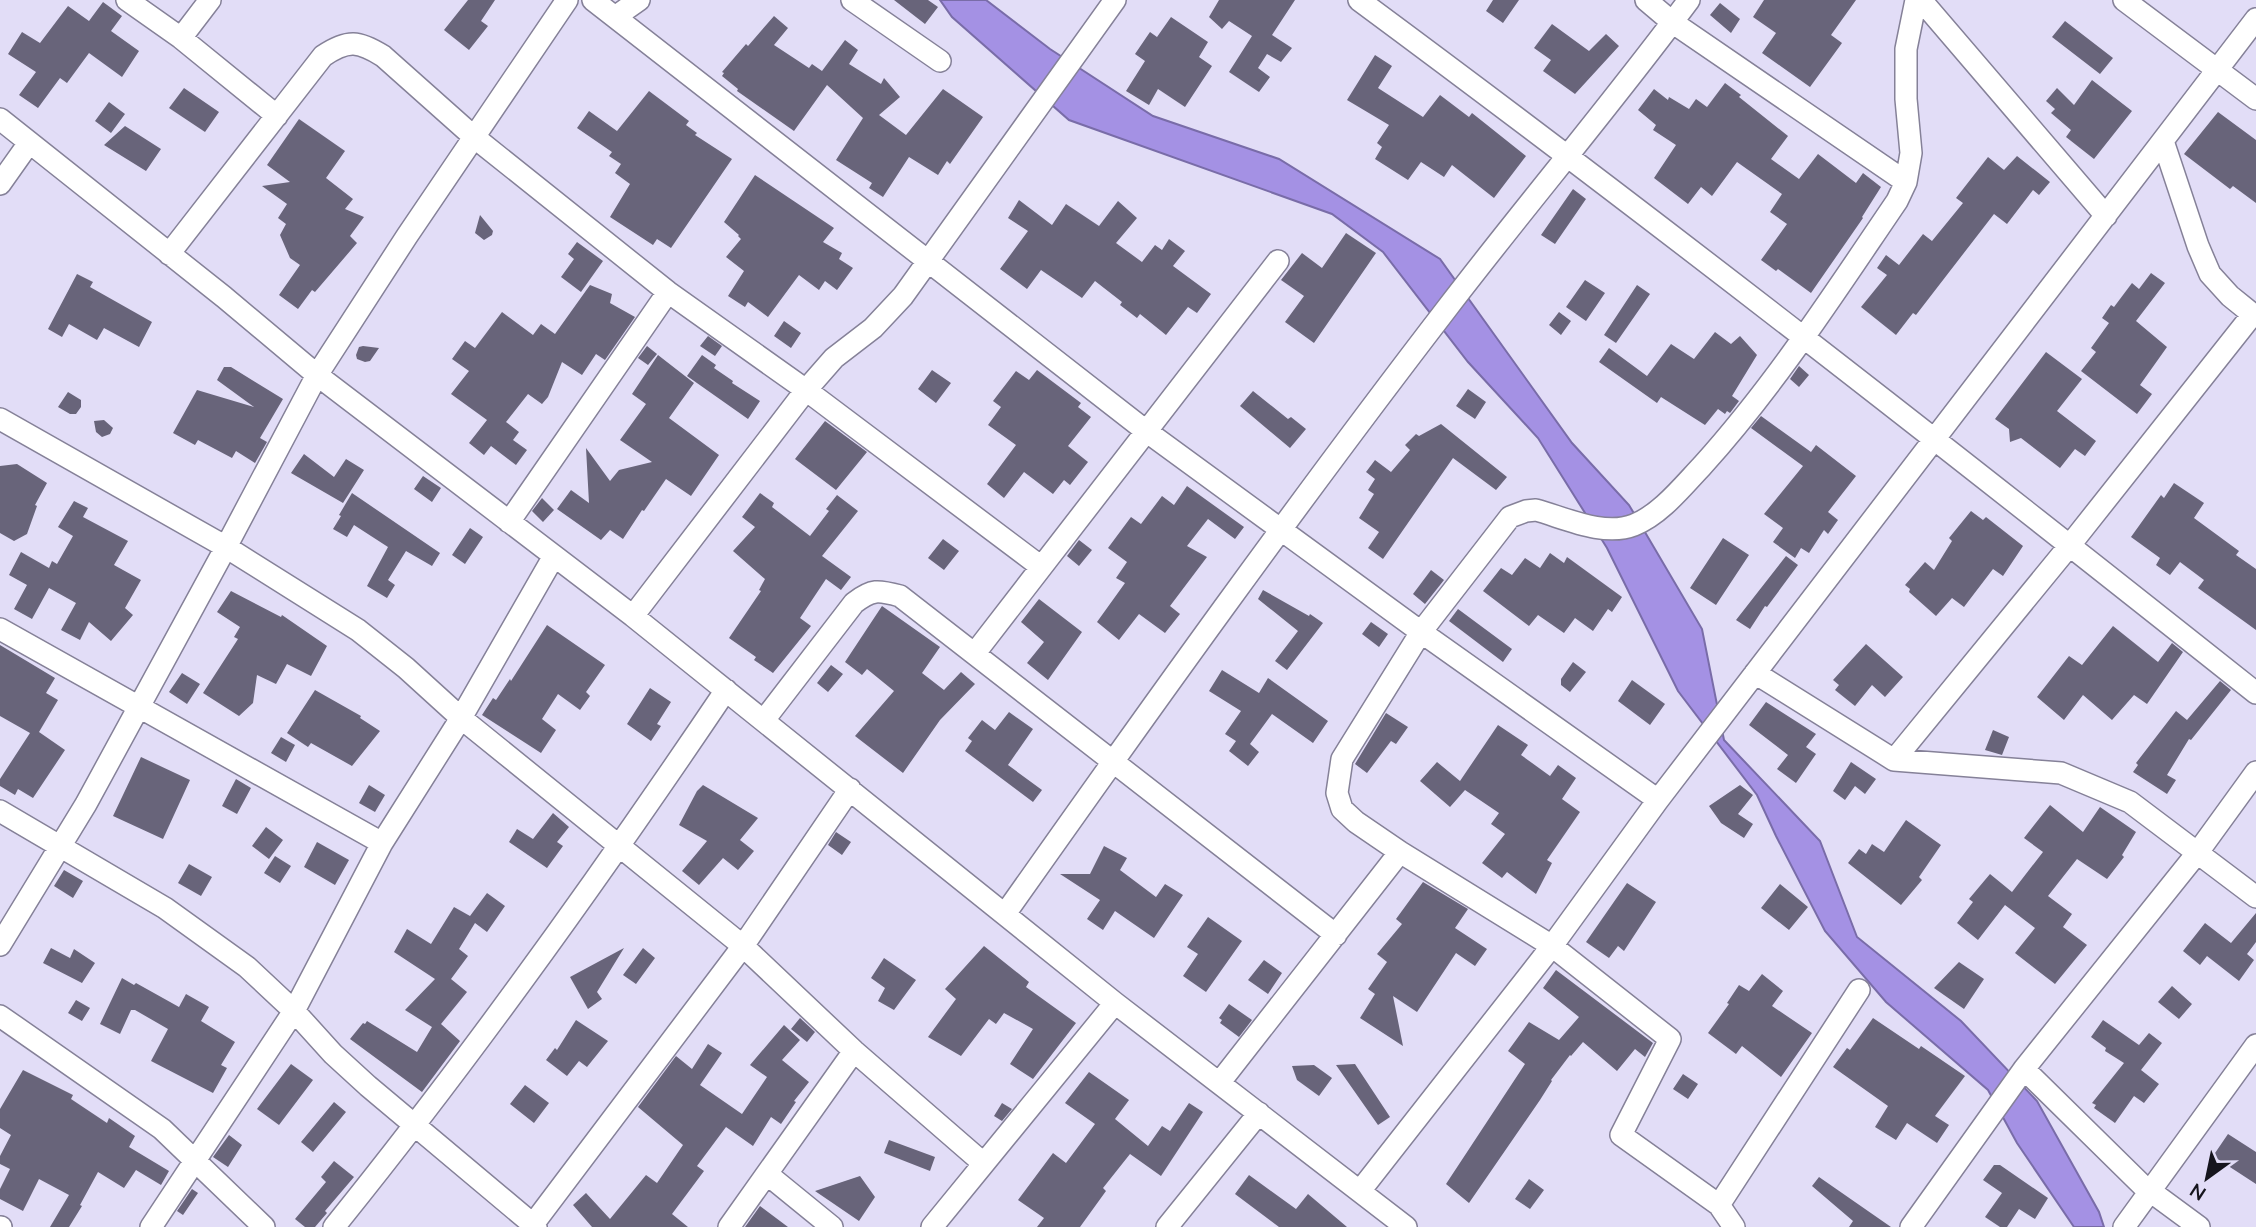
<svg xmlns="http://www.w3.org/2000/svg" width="2256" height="1227" font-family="Mulish,sans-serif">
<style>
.water{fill:#a491e4;stroke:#796ca8;stroke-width:2}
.building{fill:#68647a}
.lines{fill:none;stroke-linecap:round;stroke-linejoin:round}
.minor-casing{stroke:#858198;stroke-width:24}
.minor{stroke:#fff;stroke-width:21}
</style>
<rect width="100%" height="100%" fill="#e2ddf7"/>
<path class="water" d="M940,0H986L1050,49L1153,116L1279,159L1440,259L1572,443L1629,505L1702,629L1724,740L1820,841L1857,937L1961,1021L2037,1101L2099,1212L2104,1227H2074L2017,1143L1988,1090L1886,1002L1825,931L1776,836L1757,795L1678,691L1607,548L1538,438L1468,362L1383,252L1332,214L1069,120L952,17Z"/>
<path class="building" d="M468,0H495L481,21L488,26L469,50L444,30Z
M894,0H928L938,7L925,24Z
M1219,0H1295L1272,35L1292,48L1281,62L1267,54L1258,68L1270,77L1259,92L1229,72L1252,36L1229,21L1222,29L1209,17Z
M1493,0H1519L1503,23L1486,11Z
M1764,0H1856L1831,35L1842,43L1810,87L1762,53L1776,33L1753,17Z
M103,2L122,16L111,31L139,51L122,77L89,53L67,83L60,78L38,108L19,95L36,72L8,54L22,32L40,43L68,6L89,21Z
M1720,3L1740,19L1731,33L1710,15Z
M774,16L788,28L774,45L809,68L812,64L822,71L845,40L858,50L849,64L881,84L884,78L900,97L879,115L906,135L943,89L983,117L950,164L947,161L938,175L909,157L883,197L869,188L872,183L836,160L863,118L827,85L794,131L737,91L738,89L722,76L724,73L722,72L746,44L748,46Z
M1171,17L1208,42L1199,57L1212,66L1185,107L1158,89L1149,105L1126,91L1145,61L1135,54L1150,32L1157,37Z
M2065,21L2113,58L2100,74L2052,37Z
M1552,24L1589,51L1606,34L1619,46L1575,94L1543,71L1551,60L1534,48Z
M1375,55L1392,66L1378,88L1423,117L1440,95L1469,117L1472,113L1526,156L1494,198L1452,165L1444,177L1421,162L1408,180L1375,159L1382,147L1377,143L1389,125L1347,100Z
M2092,80L2132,111L2094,159L2066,137L2071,130L2051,113L2055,109L2046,101L2057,88L2074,105Z
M1725,83L1741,95L1739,97L1788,136L1771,159L1799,179L1818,154L1856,183L1863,173L1881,187L1862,217L1863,218L1811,293L1778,269L1776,271L1761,260L1787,224L1770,212L1782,194L1737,162L1712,196L1701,187L1688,204L1654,178L1676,145L1653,130L1656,125L1638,110L1654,89L1668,100L1669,97L1689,109L1696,99L1707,107Z
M184,88L219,112L205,132L169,108Z
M649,91L689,121L686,125L697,133L695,135L732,159L671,248L657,239L653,245L610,217L630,184L615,173L621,164L609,156L612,152L577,128L589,111L617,131Z
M109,102L125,114L111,133L95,121Z
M2218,112L2256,140V203L2233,186L2230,189L2184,154Z
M299,119L345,151L326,178L353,199L345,209L364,217L350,236L357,243L315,292L312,290L298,309L279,295L300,265L290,258L280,235L286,224L278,218L287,204L262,186L290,182L267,165Z
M125,126L161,149L146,171L104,145Z
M2017,156L2050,182L2039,195L2033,190L2007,224L1994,214L1916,315L1913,313L1896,335L1861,307L1887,275L1877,268L1886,255L1899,265L1923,234L1932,241L1963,203L1956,198L1988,157L2004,170Z
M755,175L834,228L823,242L842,253L839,259L853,268L837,290L825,281L819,290L799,275L768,317L748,302L745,307L728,296L744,271L726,257L741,239L738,236L739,235L724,222Z
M1573,189L1586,199L1555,244L1541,235Z
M1019,200L1052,225L1066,204L1099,226L1118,201L1137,218L1116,243L1142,262L1155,245L1162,250L1169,239L1185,251L1173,266L1211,294L1197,313L1188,307L1166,335L1140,314L1137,318L1120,305L1122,302L1095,281L1082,298L1041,270L1027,289L1000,269L1028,231L1008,218Z
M480,215L493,231L492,235L484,240L475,233Z
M1346,233L1376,253L1314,343L1285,322L1304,296L1281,280L1302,253L1322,268Z
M577,242L603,261L581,292L561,277L574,259L568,254Z
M2151,273L2165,283L2136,321L2167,347L2140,385L2152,394L2137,414L2081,371L2096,352L2091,348L2109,323L2102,318L2111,305L2114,307L2132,283L2139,289Z
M77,274L93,282L90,287L152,322L139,347L104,328L97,340L69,324L62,337L48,329Z
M1585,280L1605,293L1586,321L1566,307Z
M590,285L612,294L610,303L635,317L605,360L596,354L582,375L562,362L548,397L542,404L528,394L506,422L519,432L513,440L527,450L516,465L491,446L484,455L469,443L487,420L451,394L469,371L452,359L465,341L475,348L502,312L533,335L541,324L555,334Z
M1637,285L1650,294L1616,343L1604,335Z
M1559,312L1571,321L1561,335L1549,325Z
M784,321L801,333L791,348L774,336Z
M1715,332L1731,344L1740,336L1757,355L1732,396L1739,401L1730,413L1727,411L1725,414L1718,409L1705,425L1661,397L1657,403L1599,362L1609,348L1647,376L1671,344L1694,359Z
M708,336L722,346L715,356L700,346Z
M363,346L379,348L370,361L365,362L357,359L356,355L359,347Z
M647,346L657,354L648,365L638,358Z
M2046,352L2082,379L2057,411L2096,441L2085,456L2075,449L2060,468L2021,438L2010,442L2009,429L1995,419Z
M658,355L694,383L669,418L719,455L691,496L666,479L644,511L642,510L623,539L610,530L601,540L557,509L571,490L589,503L586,448L610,481L619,470L652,462L620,440L646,404L632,394Z
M702,355L716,365L714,368L733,381L732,383L760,401L748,419L687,376Z
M1799,366L1809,375L1799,387L1790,379Z
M224,367H231L283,399L260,438L267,442L255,463L236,451L232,458L198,440L195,445L173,433L197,390L254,407L217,380Z
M932,370L951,383L936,403L918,389Z
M1037,370L1081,403L1078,407L1091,417L1068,446L1088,462L1070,485L1064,480L1053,494L1024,472L1004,498L987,484L1016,445L988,425L1001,407L993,401L1016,371L1029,380Z
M1468,389L1486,402L1475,419L1456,406Z
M1253,391L1288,419L1291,417L1306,429L1290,448L1240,406Z
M68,392L81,400V407L76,414H70L58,407Z
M1761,416L1811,452L1816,445L1856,476L1828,512L1838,520L1828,534L1824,530L1809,553L1801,548L1795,558L1773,542L1783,528L1764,514L1803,466L1751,428Z
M104,420L113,428L110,434L102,437L96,432L94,421Z
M825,421L867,452L836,490L795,459Z
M1441,424L1507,477L1496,490L1453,458L1383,559L1368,548L1379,532L1359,518L1374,494L1368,490L1375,479L1366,472L1375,460L1391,472L1410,450L1405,445L1416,434L1419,436Z
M304,454L334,477L346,459L364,470L343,503L291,473Z
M17,464L47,483L35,505L37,506L27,534L14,541L0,533V466Z
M423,476L441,488L432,502L414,489Z
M2174,483L2204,503L2194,518L2239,551L2236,555L2256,569V630L2198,588L2204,580L2180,562L2170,575L2156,565L2160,558L2131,537L2161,495L2164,498Z
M1187,486L1244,527L1235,539L1208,519L1187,546L1207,557L1170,606L1180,614L1165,633L1139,614L1119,640L1097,622L1125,583L1116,578L1127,562L1108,548L1131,517L1141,524L1162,496L1174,505Z
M352,493L440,553L432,566L406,551L388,580L395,585L387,598L367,586L388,547L354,525L347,537L333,529L341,516L339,515Z
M760,493L774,503L772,507L810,536L829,511L826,509L837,495L858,511L822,556L851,577L841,590L826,579L800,618L811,626L773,673L754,660L756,657L729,638L761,591L759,590L765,579L733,551L755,527L742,517Z
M542,498L554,510L543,522L532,511Z
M74,501L88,508L83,517L128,541L114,565L141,580L125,608L133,615L111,641L89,622L80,640L61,630L76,603L49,588L32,619L14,609L27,585L9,575L21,552L49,568L52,561L57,564L73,536L58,527Z
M1971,511L1983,520L1986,517L2023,546L2003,576L1993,569L1964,607L1952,598L1936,616L1909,592L1910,589L1905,585L1925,562L1934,570L1952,541L1949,538Z
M470,528L483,537L465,564L452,555Z
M1723,538L1749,555L1716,605L1690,588Z
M943,539L959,551L944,570L928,558Z
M1079,540L1092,550L1079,566L1067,556Z
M1550,553L1564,563L1567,557L1622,597L1612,612L1608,609L1593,631L1575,618L1564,633L1538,615L1529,626L1483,591L1501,568L1512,575L1525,558L1540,568Z
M1786,556L1798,565L1767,607L1765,606L1750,629L1736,620Z
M1431,570L1444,580L1425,604L1413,594Z
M1263,590L1309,616L1310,614L1323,623L1287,670L1275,661L1298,631L1258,599Z
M231,591L281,617L282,615L327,646L311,676L287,664L276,684L257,675L253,703L239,716L203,693L238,639L234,637L240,627L217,612Z
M1039,599L1082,632L1048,680L1027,663L1044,642L1021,622Z
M882,606L940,647L922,673L944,690L961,672L975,684L940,720L903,773L855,736L894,691L867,669L862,675L845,662Z
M1458,609L1512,649L1503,662L1449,621Z
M1371,622L1388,634L1379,647L1362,634Z
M547,625L605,665L586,692L590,696L580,710L558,694L542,719L556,730L541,753L482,715L493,698L496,700L510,679L511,681Z
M2113,626L2158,662L2172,643L2183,652L2147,704L2134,695L2112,720L2083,695L2064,720L2037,697L2069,656L2082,665Z
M1866,644L1903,677L1885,697L1872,685L1855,706L1835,690L1839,685L1833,680Z
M0,645L55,678L46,693L58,700L39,732L65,750L33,798L18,789L15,795L0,786V779L30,733L0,716Z
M1573,662L1586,672L1570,692L1561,685V679Z
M831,665L843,674L828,692L817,683Z
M1222,670L1259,693L1268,678L1328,721L1313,743L1272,714L1250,744L1259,752L1248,766L1229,751L1236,741L1225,734L1241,711L1209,691Z
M182,673L200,684L187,704L169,692Z
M1632,680L1665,704L1650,725L1618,701Z
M2220,681L2231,690L2191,740L2189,739L2167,775L2176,780L2167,794L2133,772L2138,765L2136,763L2176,711L2187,720Z
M650,688L671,702L657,724L661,726L651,741L627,724Z
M315,690L361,716L360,718L380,731L352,766L311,743L308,747L287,733Z
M1766,702L1816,734L1806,747L1816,754L1796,783L1777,769L1788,755L1749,725Z
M1009,712L1033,729L1008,765L1042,790L1033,802L965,751L972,741L968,738L982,720L995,730Z
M1386,713L1408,727L1396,744L1391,741L1367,773L1355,764Z
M1498,725L1528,745L1521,755L1550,776L1558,765L1576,778L1562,799L1580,812L1547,860L1552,863L1536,894L1507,872L1502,878L1482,863L1505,834L1491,824L1499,813L1465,790L1450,807L1420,781L1437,762L1460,781Z
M1993,730L2009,737L2002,755L1985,750Z
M281,737L295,745L286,762L271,753Z
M141,757L190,780L163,839L113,816Z
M1851,762L1876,779L1865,794L1855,786L1845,800L1833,791Z
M236,779L251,788L237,814L222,806Z
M369,785L385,795L375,812L359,803Z
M703,785L758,818L740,840L754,851L738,870L723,858L699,885L682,871L707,841L679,825L697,791Z
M1740,785L1753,795L1738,814L1753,824L1744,838L1721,823L1709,806Z
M2050,805L2083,832L2100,807L2136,832L2122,855L2124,857L2107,879L2077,859L2048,896L2072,914L2063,927L2087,945L2055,984L2015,953L2035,928L2005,905L1978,940L1957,923L1973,902L1969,899L1990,874L2012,892L2043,852L2024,838Z
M553,813L569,827L557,842L563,846L547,868L509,842L517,829L533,839Z
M1906,820L1941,845L1919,877L1922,880L1901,905L1848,863L1859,849L1866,854L1872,844L1884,852Z
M266,827L283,840L269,859L252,846Z
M836,832L851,842L842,855L828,845Z
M317,842L349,860L335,885L304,867Z
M1104,846L1127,858L1120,870L1156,897L1165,884L1183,895L1154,938L1115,911L1103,930L1087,919L1100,900L1060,874H1090Z
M275,856L291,866L280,883L264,873Z
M189,864L212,877L201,896L178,883Z
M64,870L83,881L73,898L54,886Z
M1423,882L1468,909L1455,928L1487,949L1475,966L1456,953L1417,1012L1393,996L1403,1046L1360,1018L1375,994L1368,989L1387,962L1377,954L1402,924L1396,919Z
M1627,883L1656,902L1624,951L1618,946L1609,958L1586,942Z
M1780,884L1808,907L1789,930L1761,908Z
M487,893L505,906L487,932L475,923L459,949L468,956L451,979L467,992L441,1024L460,1041L422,1092L350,1039L363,1023L365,1024L367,1021L417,1052L432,1027L405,1010L435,979L394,952L407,929L431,944L454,907L470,916Z
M2256,913V942L2247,954L2254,960L2239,981L2207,956L2200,965L2183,951L2205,923L2231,943Z
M1208,917L1242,941L1206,992L1183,976L1198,954L1187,947Z
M984,946L1029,982L1026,987L1076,1023L1033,1079L1010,1064L1033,1029L1004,1013L996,1024L989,1019L961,1056L928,1037L956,999L945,989Z
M51,948L70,958L74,949L95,963L82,983L43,963Z
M624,948L597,992L602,999L588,1009L570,977Z
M643,948L655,958L636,984L623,975Z
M884,958L916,980L894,1010L878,1001L885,988L871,978Z
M1264,960L1282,973L1268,994L1248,980Z
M1959,962L1984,979L1964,1009L1934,988Z
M1556,970L1653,1043L1645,1057L1635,1049L1617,1071L1583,1042L1571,1056L1570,1055L1551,1080L1552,1081L1540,1100L1469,1203L1446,1184L1525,1064L1508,1051L1529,1022L1559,1040L1579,1017L1543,988Z
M1762,974L1783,991L1772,1006L1812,1033L1781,1077L1742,1046L1736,1054L1708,1033L1729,1004L1727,1003L1739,985L1749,991Z
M122,978L134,985L136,983L179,1007L186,994L209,1007L201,1021L235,1042L221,1065L227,1068L213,1093L151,1061L168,1029L135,1010H131L120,1034L100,1024Z
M2172,986L2192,1004L2179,1019L2158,1002Z
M76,1000L90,1008L82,1021L68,1013Z
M1229,1004L1252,1020L1239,1037L1220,1023L1222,1020L1219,1018Z
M800,1018L815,1032L807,1042L791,1029Z
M1873,1018L1919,1049L1921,1046L1965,1076L1935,1116L1949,1125L1937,1143L1907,1123L1896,1140L1875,1127L1888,1106L1833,1067L1847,1048L1850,1050Z
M576,1020L608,1041L587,1067L579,1061L567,1076L546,1060L555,1048L557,1050Z
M2103,1020L2139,1045L2149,1033L2162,1043L2141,1070L2159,1084L2144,1103L2134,1096L2115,1123L2094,1108L2096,1105L2092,1103L2124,1063L2105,1051L2106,1048L2091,1037Z
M784,1025L800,1040L782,1060L809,1082L794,1101L796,1102L781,1124L771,1117L753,1146L726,1127L697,1166L704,1171L672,1214L688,1227H592L573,1205L586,1193L610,1219L646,1175L657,1183L683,1145L638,1107L676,1056L692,1069L708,1044L722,1053L700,1085L742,1114L767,1077L750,1065Z
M291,1064L313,1080L279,1125L257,1109Z
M1355,1064L1390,1117L1378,1125L1336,1065Z
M1314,1065L1332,1078L1319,1096L1297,1080L1292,1066Z
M23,1070L73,1095L71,1099L107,1123L109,1118L135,1136L129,1147L169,1171L161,1185L136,1170L124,1188L98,1172L80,1205L82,1206L69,1227H50L69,1195L39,1179L23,1211L0,1199V1189L10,1169L0,1164V1156L11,1135L0,1128V1109Z
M1089,1072L1129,1100L1115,1119L1148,1146L1162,1126L1170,1131L1189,1103L1203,1112L1161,1176L1130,1154L1103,1188L1106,1191L1080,1227H1037L1044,1218L1018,1200L1053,1153L1066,1163L1095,1124L1065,1103Z
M1683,1074L1698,1084L1688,1099L1673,1089Z
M525,1085L549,1103L534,1123L510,1104Z
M334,1102L346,1112L313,1152L301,1142Z
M1002,1103L1012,1109L1002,1121L994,1116Z
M2228,1134L2256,1152V1184L2213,1156Z
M229,1135L242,1145L228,1167L213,1157Z
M889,1140L935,1157L930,1171L884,1153Z
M334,1161L354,1177L325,1211L327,1213L315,1227H305L295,1219L326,1182L321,1177Z
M1994,1165H2000L2048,1198L2035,1219L2019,1209L2007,1227H2000L1985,1217L2002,1193L1983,1180Z
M1249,1175L1296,1209L1308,1194L1347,1227H1279L1235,1194Z
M860,1176L875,1197L859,1221L815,1191Z
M1819,1177L1891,1227H1849L1853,1221L1812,1186Z
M1529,1179L1544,1190L1530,1209L1515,1199Z
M192,1189L198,1193L183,1215L177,1211Z
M760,1206L788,1227H745Z"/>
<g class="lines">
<defs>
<path id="minor" d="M127,0L181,38L277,116
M593,0L1146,431L1421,632L1658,800
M852,0L940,61
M1359,0C1663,225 1960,458 2256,693
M1646,0L1672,22L1906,182
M1921,0L2106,216
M2124,0L2256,99
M615,17L639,0
M181,38L210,0
M0,119L224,297L317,375L633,616L1115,1003L1406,1227
M2163,141L2198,246L2210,274L2230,296L2256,317
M0,184L29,143
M169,254L323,56C348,39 359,41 383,56L474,137L668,292L806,390L1040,566
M0,419L226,547L358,630L406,668L461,718L743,946L854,1051L983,1163
M509,522L668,292
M633,616L806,390L834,358L873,328L903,296L1115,0
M0,629L382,843
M975,653L1278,261
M1755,673L1894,760L2061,773L2130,802L2256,897
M764,720L854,603C872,589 878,590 900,596L1336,935
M1894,760L2070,545L2253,314
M0,811L165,908L247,967L294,1011L333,1054L368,1086L536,1227
M1005,914C1149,710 1295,506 1448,307C1527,204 1611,105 1689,0
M0,945L86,804L226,547L317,375L407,236L567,0
M0,1016L162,1129L264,1227
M2024,1069L2142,1185L2199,1227
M1220,1082L1400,852
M767,1174L832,1227
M1360,1191L1552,946L1658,800L2256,19
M1719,1205L1859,990
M0,1227H1
M151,1227L294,1011L382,843L461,718L554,556
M334,1227C473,1055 602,874 726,690
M531,1227L743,946L850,789
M729,1227L854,1051
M932,1227L1115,1003
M1167,1227L1259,1113
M1734,1227L1719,1205L1621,1135L1670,1039L1552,946L1400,852L1356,822L1342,809L1337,793L1342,759L1421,632L1510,517L1526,511L1536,510C1565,518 1604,537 1634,525C1660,515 1683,486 1702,466C1776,384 1835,292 1897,201L1906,182L1911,153L1906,99V49L1916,0
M1911,1227L2024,1069L2198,852L2256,772
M2124,1227L2256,1045"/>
</defs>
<use href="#minor" class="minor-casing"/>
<use href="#minor" class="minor"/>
</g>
<g transform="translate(2207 1178) rotate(213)" stroke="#e2ddf7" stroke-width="5" paint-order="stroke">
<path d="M0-5L12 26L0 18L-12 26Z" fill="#16151d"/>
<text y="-10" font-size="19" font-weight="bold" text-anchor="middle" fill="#16151d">N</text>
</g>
</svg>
